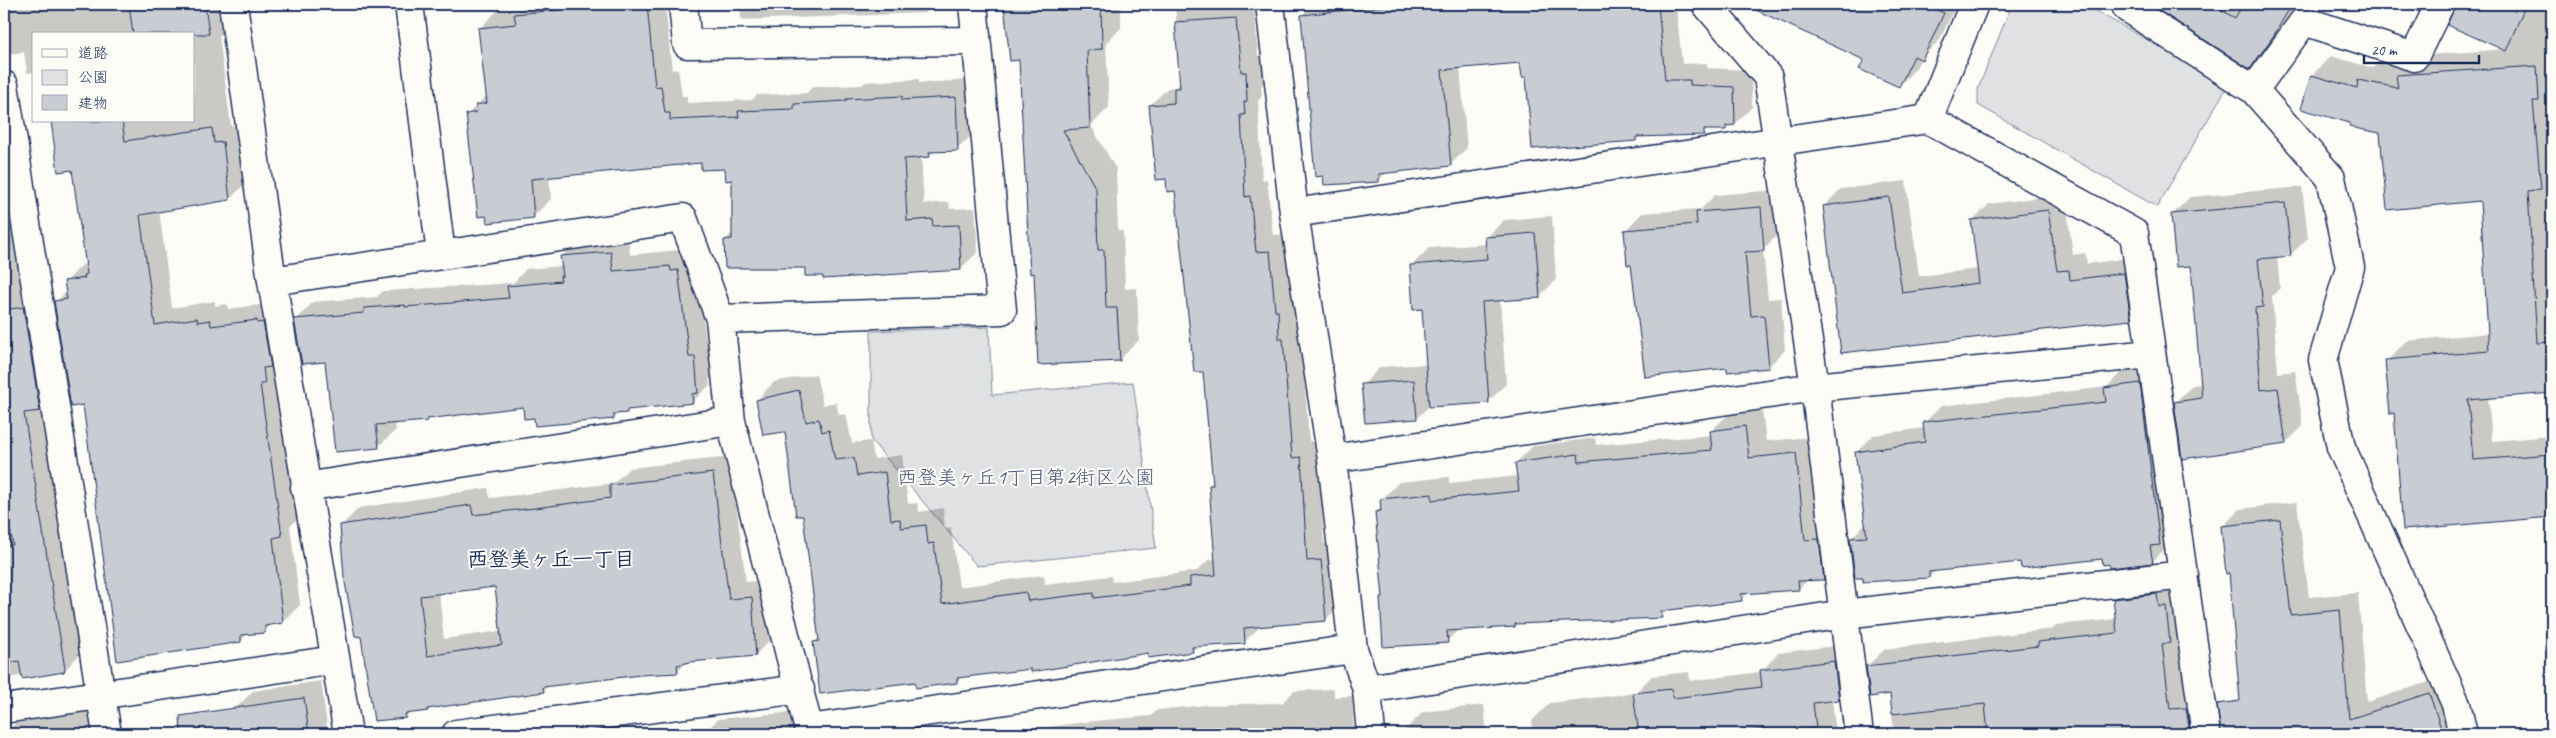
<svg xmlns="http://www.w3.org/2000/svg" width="2556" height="738" font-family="Caveat,'Klee One',sans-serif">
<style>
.green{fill:#e0e1e3;stroke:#7e88a0}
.shadow{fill:#0003;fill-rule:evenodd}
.building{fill:#c9ccd3;stroke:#1b2f5e;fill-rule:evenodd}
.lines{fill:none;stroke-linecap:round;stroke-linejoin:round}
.minor-casing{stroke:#1b2f5e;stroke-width:31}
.minor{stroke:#fdfcf7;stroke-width:28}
.labels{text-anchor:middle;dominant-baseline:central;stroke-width:4;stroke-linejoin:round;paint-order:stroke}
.park-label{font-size:20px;fill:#4c5c7f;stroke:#fdfcf7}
.neighbourhood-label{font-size:21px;font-weight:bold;fill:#1b2f5e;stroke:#fdfcf7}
</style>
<rect width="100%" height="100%" fill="#fdfcf7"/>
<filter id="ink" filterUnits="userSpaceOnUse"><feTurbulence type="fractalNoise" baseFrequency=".02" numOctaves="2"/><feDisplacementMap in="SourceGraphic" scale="10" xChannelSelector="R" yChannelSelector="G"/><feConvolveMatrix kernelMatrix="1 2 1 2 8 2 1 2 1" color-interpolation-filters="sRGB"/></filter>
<g filter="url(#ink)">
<path class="green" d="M2012,4H2083L2228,85L2157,207L1978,105V89Z
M989,327L992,395L1133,382L1156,548L977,566L871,440V331Z"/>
<path class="shadow" d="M19,4H224L228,28L219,36L231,126L240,125L247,182L230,199L159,210L172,308L215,301V306L227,304L228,309L274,303L299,518L290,526L300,605L283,622L272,624L264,632L248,633L241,641L84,404L56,302L67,291L66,282L83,264H86L73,169L53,121H194V34H34V72L27,73L24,52L4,55V6Z
M527,4H665L672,70L678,69L682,96H687V103L752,100L757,95L807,93L812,87L862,85L865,82L919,79V83L973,80L975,132L957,149L934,151L929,156H921L924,204L949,202L950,209L975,208L978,252L960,269L824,274L725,240L733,232V179L726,167L702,161L549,176L551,199L534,216L467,115L487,95L480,28L497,11L522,9Z
M740,4H950L948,6L931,7L926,13L741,20Z
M1005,4H1121V28L1106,43L1109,107L1091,126L1116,169L1118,231H1123L1125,289L1137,288L1139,340L1120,359L1035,272L1020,58L1011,59Z
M1175,4H1254L1258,56L1263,55L1264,83L1261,86L1262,96L1258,101L1262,180L1267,179L1273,235L1287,234L1292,295L1295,294L1296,322H1300L1309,441H1318L1324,544L1338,543L1343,603L1325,620L1262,625L1244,642L1198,645L1192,651H1149L962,676L957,682L916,681L815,642L820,637L804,514L786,431L757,400L774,382L816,374L823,405L836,402L839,415L846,414L852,443L871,441L874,459L902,455L908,504L917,503L919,512L943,508L945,528L951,527L959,587L1044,575L1045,584L1111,576L1112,582L1197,571L1208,560L1216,559L1210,486L1214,481L1204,370L1176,190L1167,177L1150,105L1168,88L1176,87L1181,82Z
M1314,4H1676L1682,64L1707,63V68L1751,70L1752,107L1735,124H1729L1725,128L1708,129L1703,133L1640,135L1636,140L1527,75L1521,62L1460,67L1467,148L1450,165L1387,172L1379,180L1302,15Z
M1770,4H1957L1939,41L1921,58L1916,68L1899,86L1865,59Z
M2161,4H2297L2263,54L2250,67L2158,8Z
M2457,4H2552V226H2550L2552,392L2488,397L2492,441L2552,436V516L2405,528L2396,412L2387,361L2406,341L2489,333L2481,199L2381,132L2302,108L2312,75L2331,56L2373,68L2379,62L2407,67L2417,56L2505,49L2449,24Z
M4,160L81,653L64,671L4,678Z
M1906,181L1919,276L1978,269L1972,221L1989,204L2065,194L2073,255L2085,253L2087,264L2141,256L2147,302L2130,319L1843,352L1824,206L1841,189Z
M2302,187L2308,238L2290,255L2277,256L2280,288L2272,296L2278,373L2295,371L2303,426L2286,443L2175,402L2193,385L2202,384L2193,265L2172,215L2190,197Z
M1778,190L1781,232L1763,249L1768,299L1781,298L1785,350L1768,367H1728L1632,264L1625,231L1642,213L1701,209L1715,195Z
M1552,216L1556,280L1539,297L1500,300L1506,384L1488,402L1429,406L1417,418L1363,385L1380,367L1427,364L1423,308L1411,266L1429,248L1487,244L1486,238L1504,220Z
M628,235L630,255L687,249L695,254L706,340H712L715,374L709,380L710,385L692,402L629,409L620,412L614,418L535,417L525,406L430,417L427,420L395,423L396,430L378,447L326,361L296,320L313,302L377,297L383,291L513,283L526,269L563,266L562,256L579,239Z
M2157,367L2169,545L2152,562L2110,563L2103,558L2021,560L1936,570L1929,577L1851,538L1866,523L1856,453L1873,435L1925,428L1924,423L1941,406L2107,387L2122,371Z
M1762,410L1766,441L1813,437L1840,561L1823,579L1808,580L1798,589L1749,592L1741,600L1669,609L1661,616L1518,622L1515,626L1459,629L1447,641L1381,598L1384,594L1376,512L1382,506V499L1399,482L1449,477V483L1518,476L1516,463L1533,446L1595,438L1596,445L1712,435L1711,431L1729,414Z
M730,457L746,582L769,580L773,637L755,655L688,661L678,671L549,685L543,691L410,712L405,717L341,526L359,508L488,488L490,498L553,491L614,483L629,468ZM496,585L501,631L444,639L439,593Z
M2297,502L2309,597L2358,593L2367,702L2447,676L2460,734H2247L2239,677L2230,572L2222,527L2240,509Z
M2174,577L2206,734H1894L1890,693L1867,666L1885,649L2053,629L2057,625L2117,619L2114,599L2132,582Z
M1851,644L1856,682L1838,699L1832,700L1836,734H1534L1532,721L1550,703L1635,693L1652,676L1689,672L1690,681L1761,672L1778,653Z
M321,681L328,734H237L235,709L253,691Z
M1334,689V697L1352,696L1354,734H1010L1012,732L1084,722L1151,716L1157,710L1206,705L1282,703L1294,691Z
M1484,705L1487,734H1406L1405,730L1423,712Z
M88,712L91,734H4L16,723Z
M795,712L797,734H703L718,719Z"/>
<path class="building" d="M129,4H205L209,34H133Z
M579,4H647L655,87L661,86L665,113H670V120L739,117L738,111L794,109V104L846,101V99L902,96V100L956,97L958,151L929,152L930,157L904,159L907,221L932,219L933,226L959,225L961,270L823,279V276H805V268H725L724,240L732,239V180L726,181L725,169L701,170V163L531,179L534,218L487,223L486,216L478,217L466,114L477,112L476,105L487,103L478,28L516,24L514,14L580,8Z
M1004,4H1101L1102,49L1087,50L1090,128L1063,130L1096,189L1098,250H1104L1106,308H1117L1120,361L1038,365L1034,273L1030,274L1019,60L1010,61Z
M1404,4H1658L1665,80H1690V85L1734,87L1735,125L1726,126V130H1704V135L1636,137V141L1532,149L1526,77H1522L1520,63L1442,70L1451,166L1379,174V182L1324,185L1323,176L1315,177L1301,15Z
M1743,4H1924L1944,13L1922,60L1914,56L1899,87L1859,69L1864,60Z
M2149,4H2211L2235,18L2243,4H2292L2274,35L2250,69Z
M2401,4H2423L2419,12Z
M2456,4H2526L2506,51L2447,25Z
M1236,18L1241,72H1246L1247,101L1244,102L1245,115H1241L1245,197L1250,196L1256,252L1270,251L1275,311H1278L1279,339H1283L1292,458L1301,457L1307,561L1321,560L1326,621L1244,628L1245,644L1192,647L1193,652L1148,658V653L1031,672V669L957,678V683L916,688L915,682L820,694L813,642L819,641L803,516H796L785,432L763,435L756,400L799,390L806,422L819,419L822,432L829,430L835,460L854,458L857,476L885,472L891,520L900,519L901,528L926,525L928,544L934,543L942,604L1026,592L1028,601L1094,593V598L1190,586V577L1216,575L1209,485H1213L1203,372H1194L1175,191L1167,192L1166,179L1156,180L1149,105L1174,103V88H1180L1175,22Z
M2537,66L2539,101H2533L2541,189L2528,191L2537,343L2552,342V393L2468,400L2473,460L2552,454V517L2403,530L2394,413L2390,414L2385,360L2489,351L2480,201L2387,210L2380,133L2349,127L2350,123L2301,109L2311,75L2357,88L2358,80L2398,88L2396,75Z
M51,121H122L125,141L212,128L214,143L223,142L230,200L140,215L155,325L197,318L198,322L210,320L211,326L257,320V323L263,322L271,367L263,368L265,384H260L282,536L273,538L283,623L265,626V633L241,635V642L117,661L83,405L71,407L54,301L67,299L64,281L85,278L84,275L87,274L72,170L58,172Z
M1889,197L1902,293L1979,283L1971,220L2048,210L2057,271L2069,270L2070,280L2124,273L2131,320L1841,353L1823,206Z
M2285,203L2291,256L2258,259L2263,307L2255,308L2261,390L2278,388L2286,444L2182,459L2174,402L2202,398L2191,266L2176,267L2171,214Z
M1761,207L1764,251L1745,252L1751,316L1764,315L1769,368L1727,372V368L1645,377L1631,265H1627L1624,230L1697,224L1696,212Z
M1535,233L1540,298L1482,302L1489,403L1429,407L1422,309L1413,310L1410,265L1487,259L1485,237Z
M611,252L613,271L670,266L671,271L678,270L689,357H695L698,393L692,394L693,403L627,410V413L614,414V419L535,426L534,418L524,419L523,407L427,419L428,421L376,425L379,448L335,452L325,362L302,364L294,319L364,313V308L405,305V307L509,298L507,286L561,281L560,276H563L560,256Z
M23,307L40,411L24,413L65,669L64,672L22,679L19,661L4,664V546L13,545L4,498V310Z
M1414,380L1417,419L1365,423L1361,384Z
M2140,383L2160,545L2150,546L2153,563L2109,568V564L2103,565L2102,559L2021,568L2020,562L1929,572V578L1863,582V578H1855L1850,538L1867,537L1855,452L1925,442L1923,422L2106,402L2104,388Z
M1745,426L1749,458L1796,453L1805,540L1819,539L1824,580L1798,581L1799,590L1741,594L1742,601L1661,611L1662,618L1515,624V627L1447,631L1448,643L1383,647L1380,597H1383L1375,512L1381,511L1380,499L1432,494V500L1519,491L1515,463L1578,454L1579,462L1712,450L1710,431Z
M713,473L729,599L752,597L756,656L690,662L677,665L678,673L640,675L543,687L544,692L427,709L428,711L405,714L406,718L374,721L361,637L355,636L344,577L340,525L471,505L473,515L535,508L610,498V485ZM495,587L502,645L427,656L420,596Z
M2280,520L2291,615L2340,610L2349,719L2429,693L2443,734H2221L2217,704L2240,701L2229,573L2226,574L2221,526Z
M2157,594L2159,607L2166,606L2170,643L2162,644L2170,709L2186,708L2190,734H1988L1985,704L1892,714L1890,694L1870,697L1866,666L2038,646V642L2117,633L2113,599Z
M1834,661L1839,700L1813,703L1816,728L1767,733V729L1723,734H1639L1633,693L1672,689L1673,698L1762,687L1760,670Z
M304,698L309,734H181L180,716Z"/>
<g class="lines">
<defs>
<path id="minor" d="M233,4L272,281L348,734
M409,4L441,254
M683,4L687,44L976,41
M1270,4L1294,213L1332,459L1353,649L1367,689L1371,734
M1706,4L1768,77L1815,387L1859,734
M2127,4V8L2254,90L2304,21L2414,57L2440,4
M4,85L107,734
M2254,90L2331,178L2350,267L2323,360L2341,447L2456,704L2463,734
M1928,119L1974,4
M1294,213L1928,119L2134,233L2206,734
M272,281L683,218L720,319L731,421L810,734
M720,319L1002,310L973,4
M1332,459L1815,387L2151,354
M305,487L731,421
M1367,689L1844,614L2184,575
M4,709L335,660
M809,729L1353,649
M456,734L800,689"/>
</defs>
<use href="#minor" class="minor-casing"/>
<use href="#minor" class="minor"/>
</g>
</g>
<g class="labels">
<g class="park-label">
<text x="1026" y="477">西登美ヶ丘1丁目第2街区公園</text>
</g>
<g class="neighbourhood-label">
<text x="551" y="559">西登美ヶ丘一丁目</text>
</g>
</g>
<rect width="2556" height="738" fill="none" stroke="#fdfcf7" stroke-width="20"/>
<rect x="10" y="10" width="2536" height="718" fill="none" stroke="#1b2f5e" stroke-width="2" filter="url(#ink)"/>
<rect x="32" y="32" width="162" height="90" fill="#fdfcf7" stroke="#a3aaba"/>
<rect x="42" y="49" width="25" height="8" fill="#fdfcf7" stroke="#a3aaba"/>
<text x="78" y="58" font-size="15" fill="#1b2f5e">道路</text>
<rect x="42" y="70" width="25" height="15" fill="#e0e1e3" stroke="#a3aaba"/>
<text x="78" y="82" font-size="15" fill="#1b2f5e">公園</text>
<rect x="42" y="95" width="25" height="15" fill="#c9ccd3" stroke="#a3aaba"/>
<text x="78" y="108" font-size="15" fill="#1b2f5e">建物</text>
<path d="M2364 55v8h115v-8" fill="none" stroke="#1b2f5e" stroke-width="2.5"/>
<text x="2371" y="55" font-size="15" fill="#1b2f5e" stroke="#fdfcf7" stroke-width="4" paint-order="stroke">20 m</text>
</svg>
